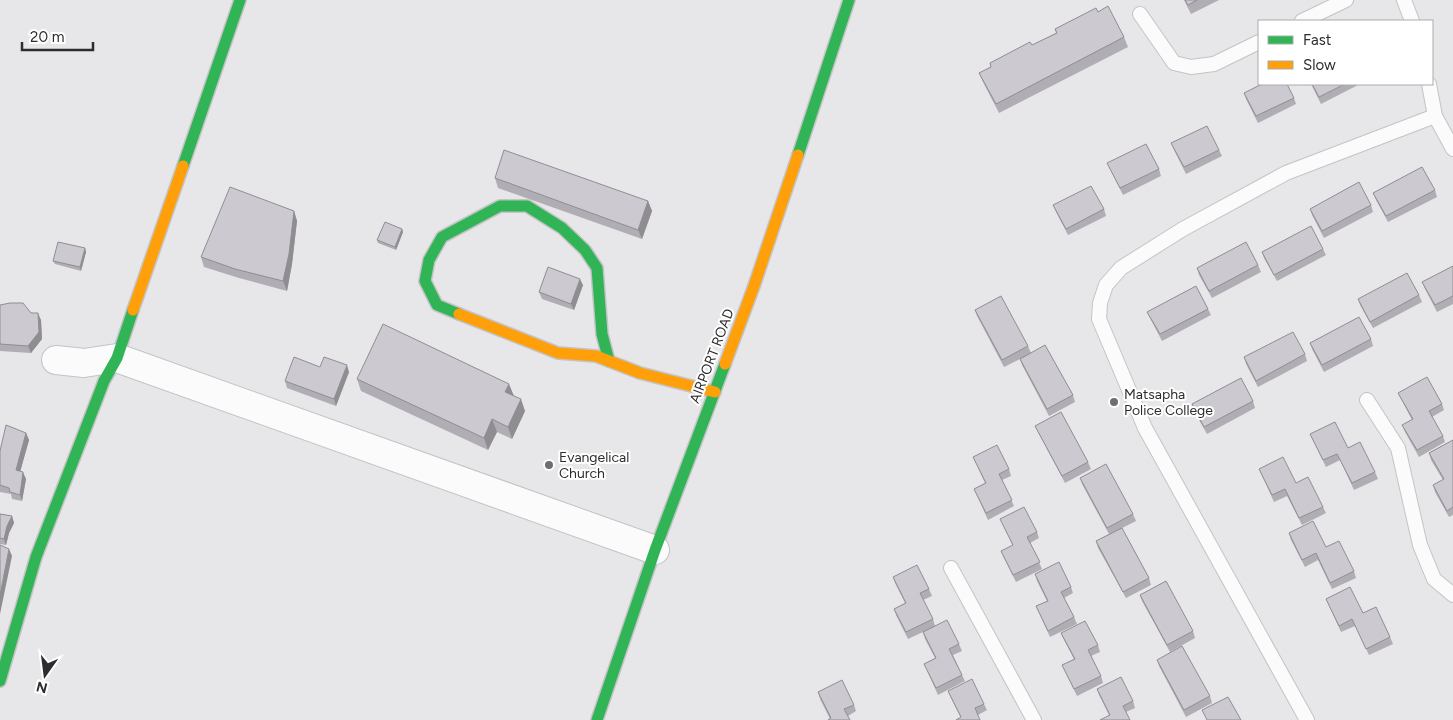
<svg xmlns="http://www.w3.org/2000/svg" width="1453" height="720" font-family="Figtree,sans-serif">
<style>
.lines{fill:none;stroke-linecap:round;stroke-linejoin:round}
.lane-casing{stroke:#c4c3c5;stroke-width:16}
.street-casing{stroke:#c4c3c5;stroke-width:30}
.fast-casing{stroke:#c4c3c5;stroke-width:14}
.slow-casing{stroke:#c4c3c5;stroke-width:14}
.lane{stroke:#fbfbfc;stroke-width:14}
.street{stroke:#fbfbfc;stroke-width:28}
.fast{stroke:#30b455;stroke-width:11}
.slow{stroke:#ff9f0a;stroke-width:11}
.wall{fill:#b0adb4}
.shaded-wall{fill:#908d92}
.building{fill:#cdc9d1;stroke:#908d92}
.poi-dot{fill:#6e6e6f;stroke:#fff;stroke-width:2}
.labels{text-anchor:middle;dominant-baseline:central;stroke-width:4;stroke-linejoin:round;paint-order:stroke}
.street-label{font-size:14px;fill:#2d2d2e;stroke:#fff}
.poi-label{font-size:14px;fill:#2d2d2e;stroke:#fff;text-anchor:start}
</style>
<rect width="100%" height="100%" fill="#e7e6e8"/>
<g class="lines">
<defs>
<path id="lane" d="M1404,0L1412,21
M1140,14L1174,63L1191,67L1214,64L1259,42
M1302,21L1346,0
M1429,84L1435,116L1453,149
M1367,400L1398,448L1420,545L1434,579L1453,595
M951,568L1034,720
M1307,720L1145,428L1099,319L1100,303L1106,285L1121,268L1183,229L1286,173L1435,116"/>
<path id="street" d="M56,360L84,363L117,358L655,550"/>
<path id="fast" d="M798,155L849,0
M183,166L240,0
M459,314L437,305L425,281L429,260L442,237L500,206H527L562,228L585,250L597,268L602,334L609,361
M0,681L36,557L104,381L117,358L133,310
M597,720L655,550L725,364"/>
<path id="slow" d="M133,310L183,166
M459,314L558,353L596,356L640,373L715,392
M725,364L754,286L798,155"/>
</defs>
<use href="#lane" class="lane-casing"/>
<use href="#street" class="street-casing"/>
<use href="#fast" class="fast-casing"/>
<use href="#slow" class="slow-casing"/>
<use href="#lane" class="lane"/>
<use href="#street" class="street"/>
<use href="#fast" class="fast"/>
<use href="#slow" class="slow"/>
</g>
<path class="wall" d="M1184,0H1219L1191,14Z
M1098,12L1124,37L1128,47L999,113L983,82L979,73L1056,33L1055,29Z
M1311,84H1360L1321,104Z
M1244,93L1294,98L1296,104L1258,123L1246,99Z
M1171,143L1219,150L1222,156L1186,174L1174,150Z
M1107,163L1159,169L1161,176L1123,195Z
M495,178L648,201L652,211L642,239L498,188Z
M1435,190L1437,197L1388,222L1376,200L1373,193Z
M1053,205L1104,209L1106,216L1068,235L1056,212Z
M1371,205L1373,212L1324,238L1312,215L1310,209Z
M294,211L297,221L292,264L287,291L239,278L204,267L201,257Z
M402,229L403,232L396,250L378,243L377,240Z
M85,248L86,252L81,271L55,264L53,261Z
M1323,249L1326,255L1277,281L1264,258L1262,252Z
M1258,265L1261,272L1212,298L1199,275L1197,268Z
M1453,266V304L1437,312L1425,289L1422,282Z
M583,285L574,310L542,299L539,292Z
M1419,295L1422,302L1373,328L1360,305L1358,299Z
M0,305L31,313L41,320L42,339L31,353L0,351Z
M1208,309L1211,315L1162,341L1150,318L1147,312Z
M975,310L1028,346L1031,353L1073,395L1075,402L1049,416L1022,365L1020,359L1004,367L977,316Z
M1371,339L1373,346L1324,372L1312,349L1310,343Z
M1305,354L1307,361L1258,387L1246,364L1244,357Z
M320,367L349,372L336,406L287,388L285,381Z
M357,379L514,395L525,411L512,439L497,432L488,450L361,391Z
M1398,393L1442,404L1444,410L1432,417L1443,436L1445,442L1419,457L1405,432L1402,425L1412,420L1401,399Z
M1253,401L1255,408L1207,434L1194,411L1192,404Z
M1035,426L1088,462L1091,469L1065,483L1038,432Z
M26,433L29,440L20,471L26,479L22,501L12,499L11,494L0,492V451Z
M1310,434L1348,448L1375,472L1378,479L1354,490L1340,460L1326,467L1313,440Z
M1453,440V515L1449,517L1435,492L1433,485L1443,480L1431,460L1429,453Z
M973,457L1009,469L1011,476L1002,480L1014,506L988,520L974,489L985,483Z
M1259,469L1323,507L1326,513L1302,525L1287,496L1274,502Z
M1080,478L1133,514L1136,521L1122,528L1149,578L1151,585L1126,598L1098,548L1096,541L1109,534L1082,484Z
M0,514L12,516L14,523L9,533L6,545L0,544Z
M1000,519L1037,532L1039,538L1030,543L1042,569L1016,582L1004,558L1001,551L1013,546Z
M1289,533L1326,547L1354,571L1356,578L1332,589L1318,560L1305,567L1291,540Z
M1035,574L1071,587L1073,593L1064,598L1074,617L1077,624L1050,637L1036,606L1047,601L1037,581Z
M893,577L929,589L932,596L923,600L933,619L935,626L959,644L962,651L953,655L962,675L965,681L938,695L924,664L935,658L925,639L923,632L908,639L896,615L894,609L905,603L895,583Z
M1140,595L1193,631L1195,638L1170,652L1142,601Z
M1326,599L1363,613L1390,637L1393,644L1369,655L1355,626L1341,632Z
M1061,633L1098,645L1100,652L1091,656L1101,676L1103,683L1077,696L1062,665L1074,659L1064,640Z
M1157,660L1210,696L1212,703L1186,717L1159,666Z
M1097,689L1133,701L1135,708L1126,712L1109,715L1099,695Z
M948,691L984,704L987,710L978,715L961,718L951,698Z
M818,692L854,705L856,711L848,716L830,719L820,699Z"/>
<path class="shaded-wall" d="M648,201L652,211L642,239L638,230Z
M294,211L297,221L292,264L287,291L283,281Z
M402,229L403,232L396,250L395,247Z
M85,248L86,252L81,271L80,267Z
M580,279L583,285L574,310L571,304Z
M38,313L41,320L42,339L31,353L28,346Z
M347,365L349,372L336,406L334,399Z
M509,384L514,396L505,392Z
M521,399L525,411L512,439L508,427Z
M492,419L497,432L488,450L484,438Z
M26,433L29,440L19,476L16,470Z
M23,472L26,479L22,501L20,495Z
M12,516L14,523L9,533L6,545L4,539L7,526Z
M9,549L12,556L0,614V595Z"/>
<path class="building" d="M1185,0H1197L1188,5Z
M1108,6L1124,37L996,104L979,73L991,67L990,63L1030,42L1032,45L1057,33L1055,29L1096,8L1098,12Z
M1262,84H1287L1294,98L1256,116L1244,93Z
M1312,84H1345L1319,97Z
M1207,126L1219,150L1184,167L1171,143Z
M1146,144L1159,169L1120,188L1107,163Z
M504,150L648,201L638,230L495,178Z
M1422,167L1435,190L1386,216L1373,193Z
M1359,182L1371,205L1322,231L1310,209Z
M1091,186L1104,209L1066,229L1053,205Z
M230,187L294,211L289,254L283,281L235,269L201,257Z
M385,222L402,229L395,247L377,240Z
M1311,226L1323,249L1274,275L1262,252Z
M58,242L85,248L80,267L53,261Z
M1246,242L1258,265L1209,291L1197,268Z
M1453,266V296L1435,305L1422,282Z
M548,267L580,279L571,304L539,292Z
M1407,273L1419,295L1370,322L1358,299Z
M1196,286L1208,309L1160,334L1147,312Z
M1001,296L1028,346L1002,360L975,310Z
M10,303H23L31,313H38L39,332L28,346L0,344V305Z
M1359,317L1371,339L1322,365L1310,343Z
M383,324L509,384L505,392L521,399L508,427L492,419L484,438L357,379Z
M1293,332L1305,354L1256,381L1244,357Z
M1045,345L1073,395L1047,409L1020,359Z
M294,357L320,367L324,357L347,365L334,399L285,381Z
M1427,377L1442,404L1429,411L1443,436L1417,450L1402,425L1413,419L1398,393Z
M1241,378L1253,401L1204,427L1192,404Z
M1061,412L1088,462L1062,476L1035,426Z
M1335,422L1348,448L1360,442L1375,472L1352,483L1337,454L1323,460L1310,434Z
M6,425L26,433L16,470L23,472L20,495L10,492L9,488L0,485V451Z
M1453,440V507L1447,511L1433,485L1444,479L1429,453Z
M997,445L1009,469L999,474L1012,500L986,513L974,489L986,483L973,457Z
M1283,457L1296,483L1308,477L1323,507L1299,518L1285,489L1272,495L1259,469Z
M1106,464L1133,514L1107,528L1080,478Z
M1024,507L1037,532L1027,537L1040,562L1013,575L1001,551L1013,545L1000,519Z
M0,514L12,516L7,526L4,539L0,538Z
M1313,521L1326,547L1339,541L1354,571L1330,583L1316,553L1302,560L1289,533Z
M1122,528L1149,578L1123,592L1096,541Z
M0,545L9,549L0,595Z
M1059,562L1071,587L1061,592L1074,617L1048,631L1036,606L1048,601L1035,574Z
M917,565L929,589L920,593L933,619L906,632L894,609L906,603L893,577Z
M1166,581L1193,631L1167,645L1140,595Z
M1350,587L1363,613L1376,607L1390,637L1366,649L1352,619L1339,626L1326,599Z
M947,620L959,644L949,649L962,675L936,688L924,664L936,658L923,632Z
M1085,621L1098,645L1088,650L1101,676L1074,689L1062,665L1075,659L1061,633Z
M1182,646L1210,696L1184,710L1157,660Z
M1121,677L1133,701L1123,706L1130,720H1100L1110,715L1097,689Z
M972,679L984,704L975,708L980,720H956L961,717L948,691Z
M842,680L854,705L844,709L850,720H828L831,718L818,692Z
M1228,697L1241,720H1207L1202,710Z"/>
<g class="poi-dot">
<circle cx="1114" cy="402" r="5"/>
<circle cx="549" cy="465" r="5"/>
</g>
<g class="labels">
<g class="street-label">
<text transform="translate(712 356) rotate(-69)">AIRPORT ROAD</text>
</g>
<g class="poi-label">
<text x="1124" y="394">Matsapha<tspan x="1124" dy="16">Police College</tspan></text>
<text x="559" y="457">Evangelical<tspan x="559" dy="16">Church</tspan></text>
</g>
</g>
<rect x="1258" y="20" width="175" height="65" fill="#ffffff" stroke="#ababab"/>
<rect x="1268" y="36" width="25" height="8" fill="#30b455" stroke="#ababab"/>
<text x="1303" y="45" font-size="15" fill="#2d2d2e">Fast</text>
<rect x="1268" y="61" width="25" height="8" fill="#ff9f0a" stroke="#ababab"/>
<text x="1303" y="70" font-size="15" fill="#2d2d2e">Slow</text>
<g transform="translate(45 675) rotate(194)" stroke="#ffffff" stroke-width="4" paint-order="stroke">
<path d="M0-4L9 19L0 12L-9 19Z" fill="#2d2d2e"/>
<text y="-8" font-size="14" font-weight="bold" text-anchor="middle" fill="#2d2d2e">N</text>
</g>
<path d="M22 42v8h71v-8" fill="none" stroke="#2d2d2e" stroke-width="2.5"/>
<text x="30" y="42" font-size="15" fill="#2d2d2e" stroke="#ffffff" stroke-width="4" paint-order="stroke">20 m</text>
</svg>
